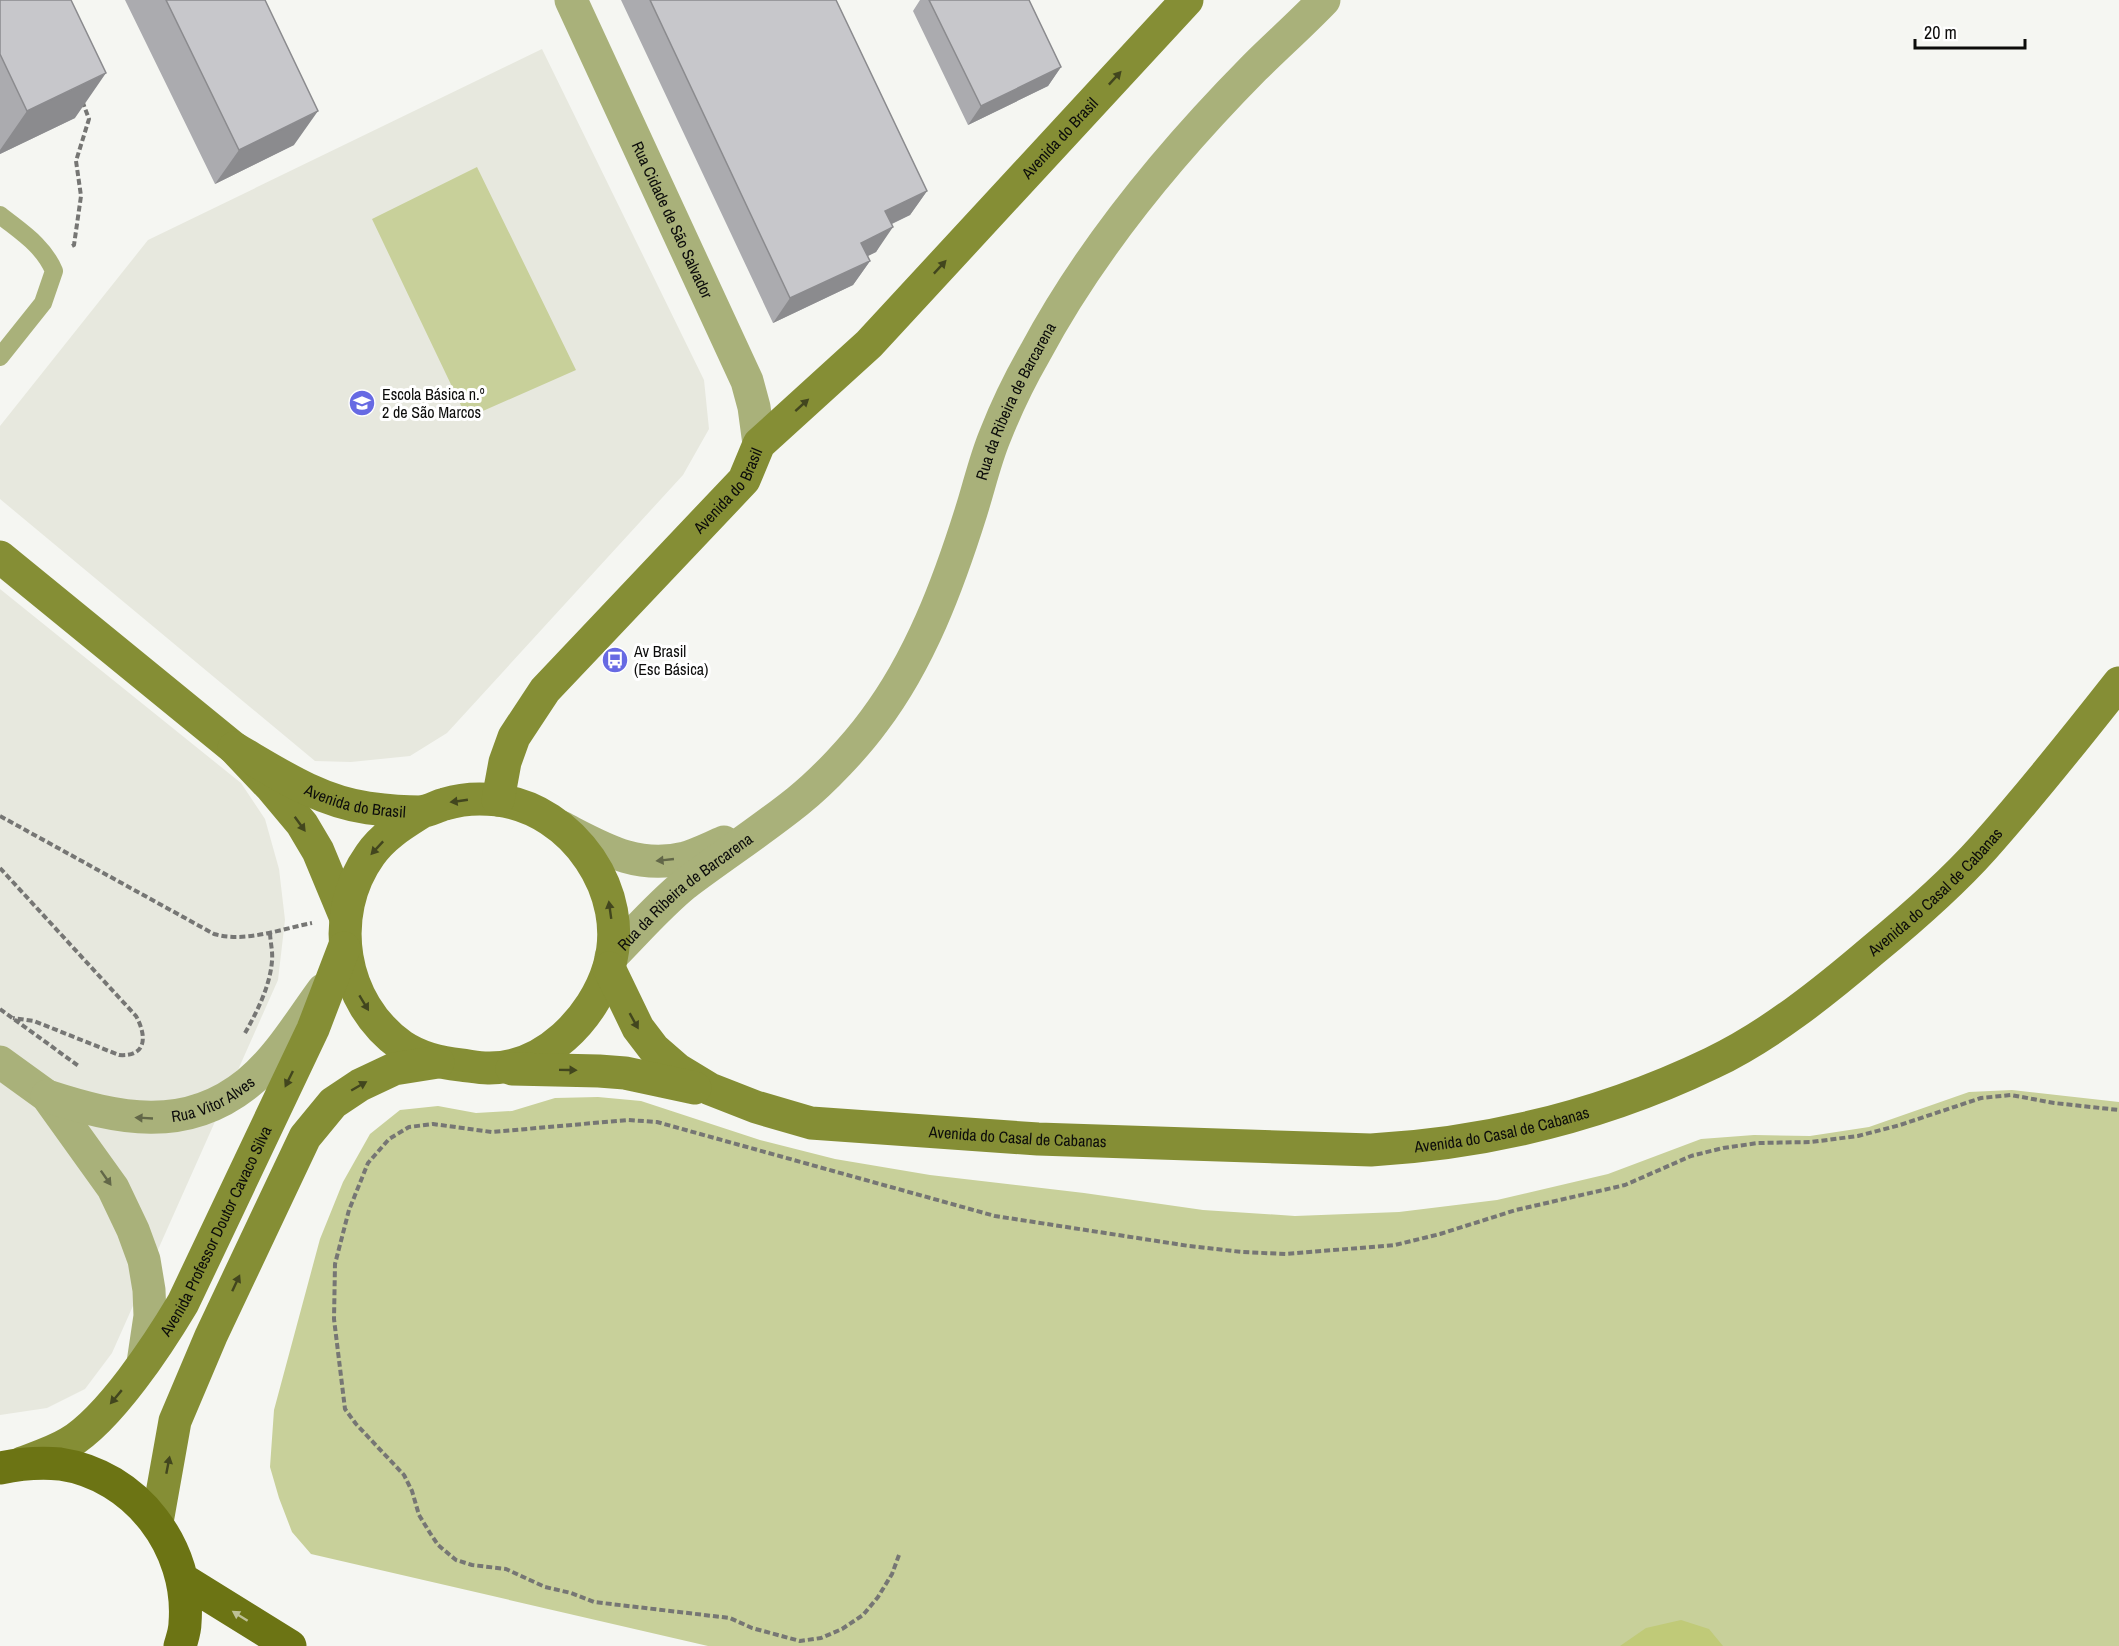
<svg xmlns="http://www.w3.org/2000/svg" width="2119" height="1646" font-family="'Archivo Narrow',sans-serif">
<style>
.built{fill:#e7e8de}
.green{fill:#c8d09a}
.water{fill:#c0ca78}
.lines{fill:none;stroke-linecap:round;stroke-linejoin:round}
.path{stroke:#767674;stroke-width:4;stroke-dasharray:6 3;stroke-linecap:butt}
.lane{stroke:#a9b17a;stroke-width:18}
.street{stroke:#a9b17a;stroke-width:33}
.secondary{stroke:#858e35;stroke-width:33}
.primary{stroke:#6c7414;stroke-width:33}
.wall{fill:#ababaf}
.shaded-wall{fill:#8b8b8e}
.building{fill:#c7c7cb;stroke:#8b8b8e;stroke-width:1.5}
.oneway{fill:#42461e}
.oneway2{fill:#626748}
.oneway3{fill:#bdc095}
.labels{text-anchor:middle;dominant-baseline:central;stroke-width:6;stroke-linejoin:round;paint-order:stroke}
.street-label{font-size:16px;fill:#0c0c0b;stroke:#fff}
.poi-label{font-size:16px;fill:#0c0c0b;stroke:#fff;text-anchor:start}
</style>
<rect width="100%" height="100%" fill="#f5f6f2"/>
<path class="built" d="M542,49L704,380L709,429L683,475L447,733L410,756L351,762L315,761L0,499V426L148,240Z
M0,589L241,783L265,819L279,869L285,920L278,980L112,1353L85,1389L47,1408L0,1415Z"/>
<path class="green" d="M477,167L576,370L467,418L372,219Z
M2012,1090L2119,1102V1646H708L311,1554L292,1532L279,1498L270,1467L274,1410L320,1239L343,1182L370,1134L400,1110L438,1106L476,1113L512,1111L555,1098L598,1097L641,1101L760,1140L835,1159L930,1175L1084,1193L1203,1210L1295,1216L1399,1212L1497,1200L1608,1174L1701,1139L1754,1135L1810,1136L1869,1127L1969,1092Z"/>
<path class="water" d="M1681,1620L1709,1629L1723,1646H1620L1646,1628Z"/>
<g class="lines">
<path class="path" d="M72,246L74,245L81,196L76,161L89,119L83,103
M0,816L214,934C245,943 281,929 312,923
M0,868L136,1016C147,1036 147,1057 119,1055L34,1021L13,1018
M0,1009L80,1067
M245,1033C257,1012 270,986 272,961C273,951 270,941 270,932
M899,1555L892,1574L878,1597L863,1615L842,1629L821,1638L800,1641L752,1628L730,1618L594,1602L571,1593L545,1587L506,1569L472,1565L456,1560L438,1545L430,1533L419,1515L412,1491L404,1475L356,1424L345,1409L334,1319L335,1264L349,1210L368,1163L389,1139L409,1127L433,1124L492,1132L628,1120L657,1122L995,1216L1189,1246L1242,1252L1286,1254L1395,1245L1440,1234L1516,1210L1625,1185L1691,1156L1723,1148L1758,1143L1811,1142L1858,1136L1900,1125L1981,1098L2011,1095L2054,1103L2119,1110"/>
<path class="lane" d="M0,215C21,232 43,245 54,271L43,303L0,357"/>
<g class="street">
<path id="s1" d="M571,0L747,381L754,407L759,444"/>
<path d="M561,827C602,848 637,870 685,858C698,854 712,847 724,842"/>
<path id="s2" d="M611,957C635,933 658,906 685,884C722,856 762,830 798,801C823,781 855,747 874,721C920,660 948,585 971,512C979,487 985,460 995,436C1006,408 1020,379 1035,353C1091,248 1170,153 1254,68C1277,45 1301,24 1324,0"/>
<path d="M0,1062L47,1096L113,1188L133,1230L144,1260L149,1290L150,1316L143,1363"/>
<path id="s3" d="M47,1096C118,1119 185,1134 248,1083C278,1059 300,1021 323,990"/>
</g>
<g class="secondary">
<path d="M0,557L234,748L271,787L302,824L318,851L345,916"/>
<path id="s4" d="M234,748C277,773 318,801 368,808C384,810 404,812 420,812C429,811 437,806 445,804C461,799 481,798 497,800C573,809 631,893 609,967C594,1018 544,1069 488,1068C479,1068 470,1066 461,1065C441,1063 420,1058 402,1046C341,1003 327,915 370,855C383,836 403,824 422,812"/>
<path id="s5" d="M498,800L505,762L514,737L545,690L744,480L759,444L869,344L1187,0"/>
<path id="s6" d="M609,968L638,1028L654,1049L677,1069L710,1089L756,1107L811,1123L1038,1139L1371,1150C1490,1143 1604,1115 1712,1063C1769,1036 1825,991 1873,950C1912,918 1951,884 1984,847C2031,794 2075,739 2119,683"/>
<path d="M512,1069L599,1071L625,1073L695,1088"/>
<path id="s7" d="M22,1463C38,1457 54,1452 69,1443C110,1418 158,1345 183,1303L313,1029L344,948"/>
<path d="M157,1522L175,1421L211,1336L305,1137L333,1103L360,1085L394,1069L438,1062"/>
</g>
<path class="primary" d="M0,1468C19,1464 40,1462 60,1464C136,1475 191,1548 185,1623C185,1631 182,1639 180,1646
M182,1579L290,1646"/>
</g>
<path class="wall" d="M0,0L75,118L0,154Z
M125,0H265L294,145L215,184Z
M621,0H836L927,191L910,215L892,224L876,252L868,256L870,261L853,285L773,323Z
M920,0H1029L1061,67L1048,86L968,125L913,11Z"/>
<path class="shaded-wall" d="M1061,67L1048,86L968,125L981,106Z
M106,73L75,118L0,154V150L27,111Z
M318,111L294,145L215,184L239,150Z
M927,191L910,215L868,235L885,211Z
M893,227L876,252L843,268L861,243Z
M870,261L853,285L773,323L790,298Z"/>
<path class="building" d="M0,0H71L106,73L27,111L0,54Z
M166,0H265L318,111L239,150Z
M650,0H836L927,191L885,211L893,227L861,243L870,261L790,298Z
M929,0H1029L1061,67L981,106Z"/>
<defs><path id="oneway-solid" d="M-6-.8H1V-3.2L6.5 0L1 3.2V.8H-6Z" transform="scale(1.5)"/></defs>
<g class="oneway">
<use href="#oneway-solid" transform="translate(1115 78) rotate(-47)"/>
<use href="#oneway-solid" transform="translate(940 267) rotate(-47)"/>
<use href="#oneway-solid" transform="translate(802 405) rotate(-42)"/>
<use href="#oneway-solid" transform="translate(459 801) rotate(172)"/>
<use href="#oneway-solid" transform="translate(300 824) rotate(54)"/>
<use href="#oneway-solid" transform="translate(377 848) rotate(133)"/>
<use href="#oneway-solid" transform="translate(610 910) rotate(-98)"/>
<use href="#oneway-solid" transform="translate(364 1003) rotate(59)"/>
<use href="#oneway-solid" transform="translate(634 1021) rotate(61)"/>
<use href="#oneway-solid" transform="translate(568 1070) rotate(1)"/>
<use href="#oneway-solid" transform="translate(289 1079) rotate(116)"/>
<use href="#oneway-solid" transform="translate(359 1086) rotate(-30)"/>
<use href="#oneway-solid" transform="translate(236 1283) rotate(-65)"/>
<use href="#oneway-solid" transform="translate(116 1397) rotate(130)"/>
<use href="#oneway-solid" transform="translate(168 1465) rotate(-79)"/>
</g>
<g class="oneway2">
<use href="#oneway-solid" transform="translate(665 860) rotate(174)"/>
<use href="#oneway-solid" transform="translate(144 1118) rotate(-177)"/>
<use href="#oneway-solid" transform="translate(106 1178) rotate(55)"/>
</g>
<use class="oneway3" href="#oneway-solid" transform="translate(240 1616) rotate(-148)"/>
<defs>
<symbol id="school-disc" viewBox="-11 -11 22 22"><circle r="9.5" fill="#676ae3" stroke="#fff"/><path d="M0-5L7-2L0 1L-7-2ZM-4 1L0 2.5L4 1V4Q0 6-4 4Z" fill="#fff"/></symbol>
<symbol id="bus-disc" viewBox="-11 -11 22 22"><circle r="9.5" fill="#676ae3" stroke="#fff"/><path d="M-5-6H5V4H4V6H2V4H-2V6H-4V4H-5ZM-3.5-4V0h7V-4ZM-3.5 1.2v1.5H-2V1.2ZM2 1.2v1.5H3.5V1.2Z" fill="#fff"/></symbol>
</defs>
<g fill-rule="evenodd">
<use href="#school-disc" x="347" y="388" width="30" height="30"/>
<use href="#bus-disc" x="600" y="645" width="30" height="30"/>
</g>
<g class="labels">
<g class="street-label">
<text stroke="none"><textPath href="#s5" startOffset="879">Avenida do Brasil</textPath></text>
<text stroke="none"><textPath href="#s1" startOffset="242">Rua Cidade de São Salvador</textPath></text>
<text stroke="none"><textPath href="#s2" startOffset="706">Rua da Ribeira de Barcarena</textPath></text>
<text stroke="none"><textPath href="#s5" startOffset="393">Avenida do Brasil</textPath></text>
<text stroke="none"><textPath href="#s4" startOffset="134">Avenida do Brasil</textPath></text>
<text stroke="none"><textPath href="#s6" startOffset="1466">Avenida do Casal de Cabanas</textPath></text>
<text stroke="none"><textPath href="#s2" startOffset="99">Rua da Ribeira de Barcarena</textPath></text>
<text stroke="none"><textPath href="#s3" startOffset="172">Rua Vitor Alves</textPath></text>
<text stroke="none"><textPath href="#s6" startOffset="962">Avenida do Casal de Cabanas</textPath></text>
<text stroke="none"><textPath href="#s6" startOffset="476">Avenida do Casal de Cabanas</textPath></text>
<text stroke="none"><textPath href="#s7" startOffset="312">Avenida Professor Doutor Cavaco Silva</textPath></text>
</g>
<g class="poi-label">
<text x="382" y="394">Escola Básica n.º<tspan x="382" dy="18">2 de São Marcos</tspan></text>
<text x="634" y="651">Av Brasil<tspan x="634" dy="18">(Esc Básica)</tspan></text>
</g>
</g>
<path d="M1915 39v9h110v-9" fill="none" stroke="#0c0c0b" stroke-width="3"/>
<text x="1924" y="39" font-size="18" fill="#0c0c0b" stroke="#ffffff" stroke-width="4.5" paint-order="stroke">20 m</text>
</svg>
